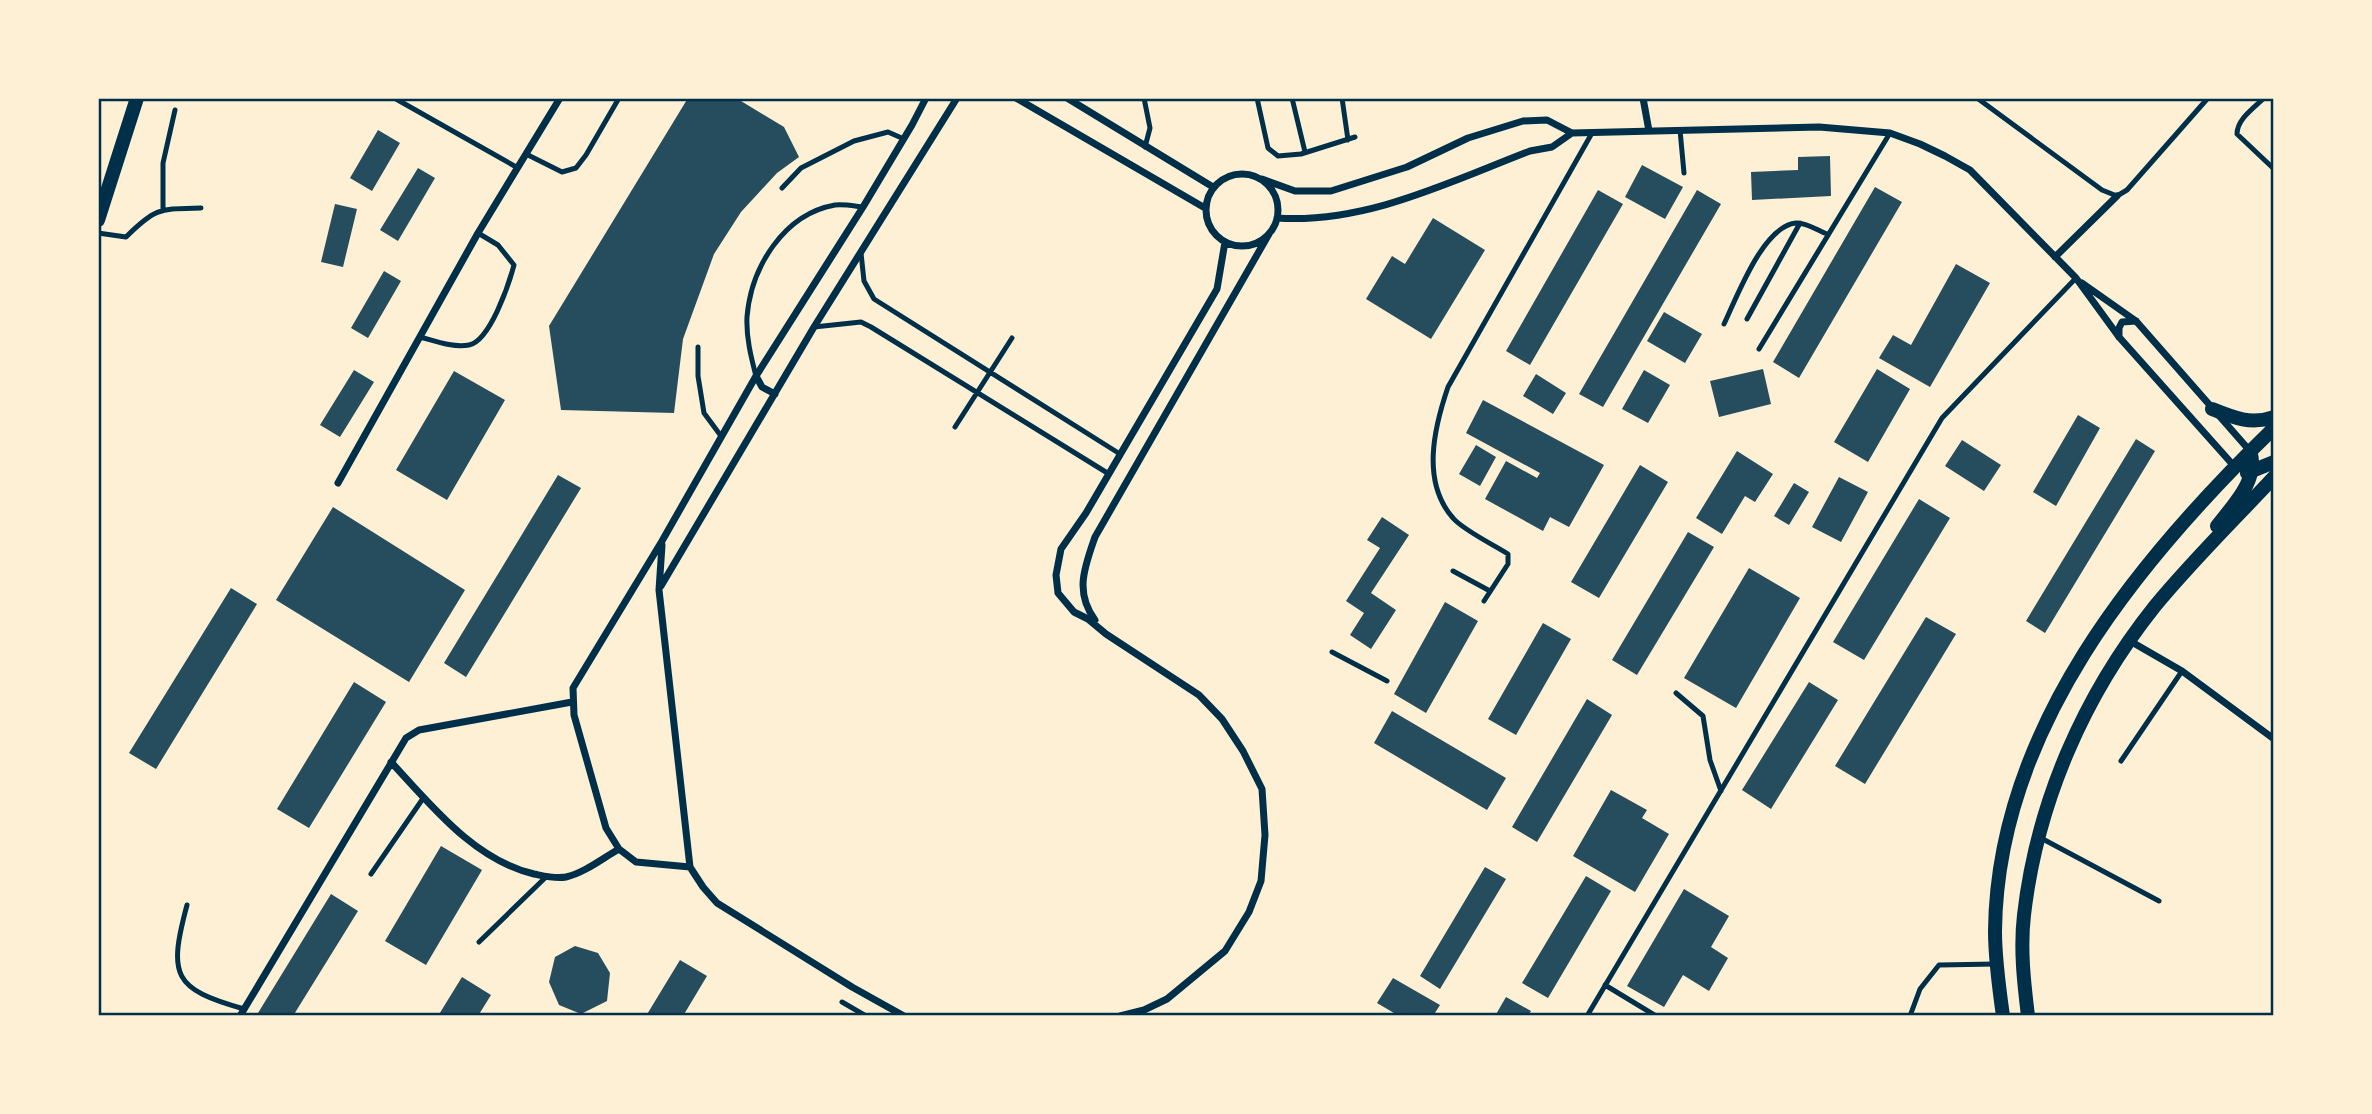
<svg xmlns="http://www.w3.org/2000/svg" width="2372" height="1114" font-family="'Golos Text',sans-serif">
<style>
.building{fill:#264d5e}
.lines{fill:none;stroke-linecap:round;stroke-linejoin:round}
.service{stroke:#003049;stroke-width:5}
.minor{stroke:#003049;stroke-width:7}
.secondary{stroke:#003049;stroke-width:14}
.neatline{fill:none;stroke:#003049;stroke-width:2.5}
</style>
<rect width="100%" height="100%" fill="#fdf0d5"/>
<path class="building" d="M688,98H736L784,127L799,157L777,173L741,212L714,254L683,339L674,413L561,410L549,326Z
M378,130L400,143L372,191L350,178Z
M1830,156L1831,196L1752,200L1751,172L1798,170V157Z
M1642,165L1683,187L1665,219L1625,197Z
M418,168L435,178L398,241L380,230Z
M1875,187L1902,202L1799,378L1773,362Z
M1598,190L1623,204L1530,365L1506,351Z
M1697,190L1721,204L1603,407L1579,394Z
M335,204L357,209L343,267L321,262Z
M1433,218L1485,250L1431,339L1366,299L1392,256L1405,264Z
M1956,264L1990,283L1930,387L1879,358L1893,335L1911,345Z
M384,271L401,281L368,338L351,328Z
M1664,312L1702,334L1685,363L1647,341Z
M1763,369L1771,404L1719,417L1710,381Z
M1877,369L1910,389L1868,462L1834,442Z
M354,370L374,382L340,437L320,425Z
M1644,370L1670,385L1648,423L1622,409Z
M454,371L505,400L447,500L396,470Z
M1536,374L1566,393L1553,414L1523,396Z
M1483,400L1604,465L1569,527L1550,517L1543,531L1485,499L1506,461L1537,478L1540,473L1466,433Z
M2078,415L2100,428L2056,506L2033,492Z
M2136,439L2155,451L2045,633L2026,621Z
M1962,440L2001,465L1984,491L1945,466Z
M1476,445L1496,457L1480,486L1459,474Z
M1737,451L1773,474L1755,502L1745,496L1722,534L1696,518Z
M1640,465L1668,482L1599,598L1571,582Z
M558,475L581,488L466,677L444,663Z
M1839,477L1868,492L1841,542L1812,527Z
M1794,483L1809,492L1789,525L1774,516Z
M1919,499L1950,518L1864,660L1833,642Z
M333,507L465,590L409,682L276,600Z
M1382,517L1409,535L1371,593L1396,610L1371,649L1350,635L1364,613L1346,601L1380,548L1367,540Z
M1688,532L1714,547L1637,675L1612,660Z
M1749,568L1800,598L1736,708L1684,678Z
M231,588L257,604L156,769L129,753Z
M1445,602L1478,621L1426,713L1394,694Z
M1926,617L1956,634L1865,784L1835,766Z
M1543,623L1571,639L1516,735L1488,719Z
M354,682L386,702L309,828L277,809Z
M1809,682L1838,700L1771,809L1742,790Z
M1587,699L1612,715L1537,842L1512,827Z
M1392,711L1506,778L1487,810L1374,743Z
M1611,790L1647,810L1642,818L1669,834L1635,892L1573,856Z
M441,846L482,870L426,965L385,941Z
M1485,867L1506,879L1440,989L1420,976Z
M1586,876L1611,891L1548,998L1522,983Z
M1684,889L1729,916L1711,947L1728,958L1709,991L1683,975L1664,1007L1627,986Z
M331,894L358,911L293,1016H262L258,1013Z
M575,946L598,953L610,973L607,1001L581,1014L559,1005L549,982L555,957Z
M680,960L707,976L683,1016H646Z
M462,977L491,995L478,1016H438Z
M1393,978L1440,1005L1433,1016H1399L1377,1003Z
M1506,997L1531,1011L1528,1016H1495Z"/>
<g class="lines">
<path class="service" d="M1144,98L1150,128L1145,147
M1257,98L1268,148L1278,156L1301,154L1355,137
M1292,98L1305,152
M1342,98L1348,140
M1977,98L2102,190L2117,196L2127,190L2208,98
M2264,98C2254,108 2237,119 2237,134L2274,169
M396,99L518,168
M1680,130L1684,173
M526,154L562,172L576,168L586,155L619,98
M782,188L801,168L854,141L888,132L904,139
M163,209V163L175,110
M98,233L126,237C156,207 160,209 201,208
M861,253L864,281L874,299L1120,454
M1747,319L1800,223
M1724,324C1737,297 1763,226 1796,223C1806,222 1818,231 1827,234
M814,327L861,322L871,327L1109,474
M420,337C435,341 453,348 469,345C490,341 509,284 514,265L498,245L478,233
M698,347V376L704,413L721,436
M1759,349L1890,133
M756,376C751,357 746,337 747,317C751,267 784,214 835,205C844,204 854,206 863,207
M955,427L1012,338
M1453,571L1490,591
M1484,601L1508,564V554C1494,545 1463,530 1453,518C1421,482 1434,428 1448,387L1592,133
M1332,652L1387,681
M1676,693L1703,716L1710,760L1721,791
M2121,761L2182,671
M2039,837L2159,901
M371,874L424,797
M187,905C168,976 173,989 244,1009
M479,942L547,876
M1605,985L1656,1016
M842,1002L866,1016
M1587,1016L1942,418L2076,278
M1910,1016L1920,989L1939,965L1996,964"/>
<path class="minor" d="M1016,98L1205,208
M1067,98L1213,187
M1643,98L1649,131
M1572,133L1819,127L1890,133L1920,144L1945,156L1970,170L2076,278L2119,337L2234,466
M1206 210a36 36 0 1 1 72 0a36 36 0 1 1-72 0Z
M1262,179L1295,191H1331L1407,167L1468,138L1523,121L1547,120L1572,133
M1277,218C1366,224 1449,182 1530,151L1552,147L1572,133
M2055,257L2117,196
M2082,283L2136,321L2250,451
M2119,337V328L2122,322L2136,321
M756,376L762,387L775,394
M338,483L478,233L560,98
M662,545L659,590L690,867L703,887L717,903L852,987L904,1016
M661,586L814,327L957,98
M1095,620C1074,592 1085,566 1095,537L1269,234
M2130,641L2182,671L2274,739
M391,762C431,805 474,860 534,874C544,876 555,879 566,877C584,873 603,858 619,849
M690,867L636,862L619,849L606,828L574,715L573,688L662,541L756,376L863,207L912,125L926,98
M240,1016L406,738L419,730L572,702
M1120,1016L1144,1010L1167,999L1225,951L1249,912L1261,881L1265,835L1262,789L1243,751L1222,719L1199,695L1106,634L1088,619L1074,612L1058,593L1056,575L1061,549L1086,513L1217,289L1225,242"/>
<path class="secondary" d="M98,220L137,98
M2212,409C2234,418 2251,425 2274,417
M2247,473L2274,462
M2217,526C2233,505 2260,479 2250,451
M2003,1016C1999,988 1995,960 1995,931C1997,730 2137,561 2274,428
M2028,1016C2024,983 2020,949 2024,915C2037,802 2084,695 2155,606C2192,561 2234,520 2274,477"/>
</g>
<rect width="2372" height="1114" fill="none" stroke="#fdf0d5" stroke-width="200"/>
<rect x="100" y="100" width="2172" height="914" class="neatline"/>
</svg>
